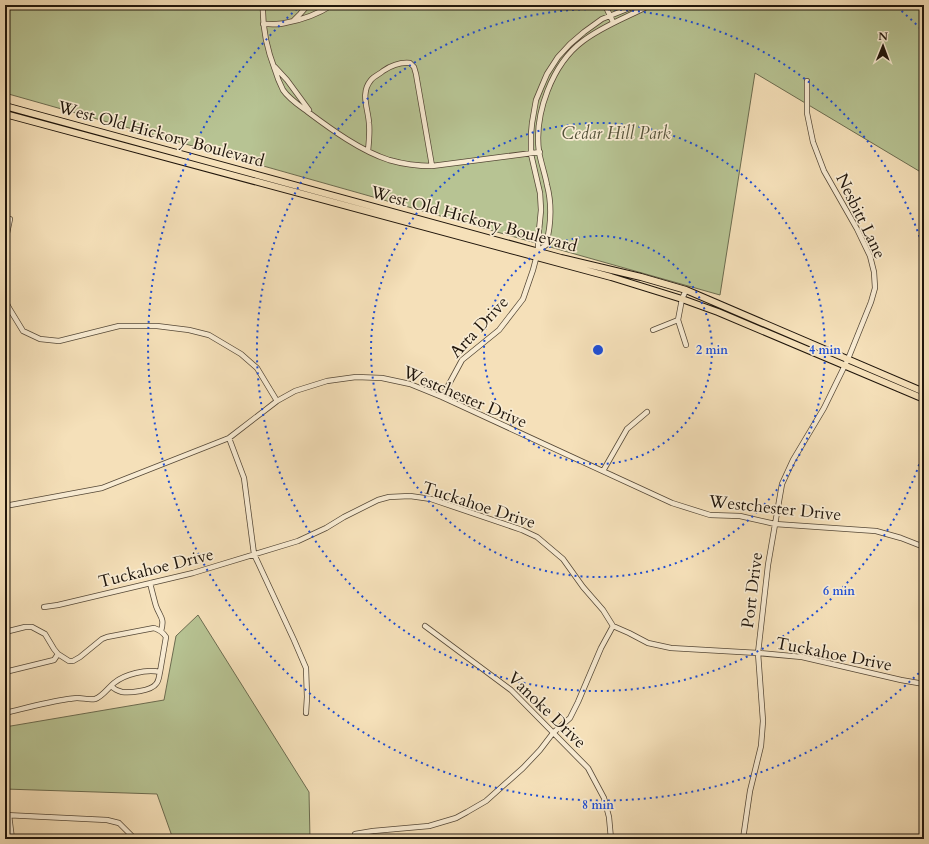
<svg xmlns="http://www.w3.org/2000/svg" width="929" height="844" font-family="Cardo,serif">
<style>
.green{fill:#b7c393;stroke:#6c6c50}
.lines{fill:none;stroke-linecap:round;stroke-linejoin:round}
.minor-casing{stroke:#554837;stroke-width:6}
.major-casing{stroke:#20160c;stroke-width:8}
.minor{stroke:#f8ebd2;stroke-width:4.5}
.major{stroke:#f5e0b9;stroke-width:6}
.ring{fill:none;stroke:#1d4ed8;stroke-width:2;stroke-dasharray:2 4}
.labels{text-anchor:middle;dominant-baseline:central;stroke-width:3.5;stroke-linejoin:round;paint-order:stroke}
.park-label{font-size:17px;font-style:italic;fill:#55533b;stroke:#f8ebd2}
.street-label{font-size:17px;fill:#20160c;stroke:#f8ebd2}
.centre{fill:#1d4ed8;stroke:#f8ebd2;stroke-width:2}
.ring-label{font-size:12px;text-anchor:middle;font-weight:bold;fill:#1d4ed8;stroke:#f8ebd2;stroke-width:3.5;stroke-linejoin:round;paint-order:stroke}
</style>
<rect width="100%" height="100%" fill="#f5e0b9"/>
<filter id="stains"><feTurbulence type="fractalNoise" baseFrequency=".005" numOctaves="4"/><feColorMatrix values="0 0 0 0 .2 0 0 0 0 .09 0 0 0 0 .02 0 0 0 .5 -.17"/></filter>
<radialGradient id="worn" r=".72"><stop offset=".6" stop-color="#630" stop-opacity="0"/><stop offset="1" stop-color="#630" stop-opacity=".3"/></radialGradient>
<path class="green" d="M5,5H924V174L755,73L720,295L5,93Z
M198,615L309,792L310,839H173L157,794L5,789V727L164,700L176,636Z"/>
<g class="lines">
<defs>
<path id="minor" d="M263,5C262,28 267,49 275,70C277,77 280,84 283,90C289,99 300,106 308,112C332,130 361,151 389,160C403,164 417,166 432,166L540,152
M605,5L613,22
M294,20L300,14L308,5
M263,24C270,24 278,25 285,23C302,20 318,14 332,5
M275,67L287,80L309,110
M368,151C369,141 370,132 369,123C368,108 360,93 371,80C374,76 380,74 383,71C392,65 400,62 410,63L414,67L416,74L432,166
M5,243L10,219
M538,251L546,245C551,225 552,204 547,185C545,174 541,163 539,152C534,114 552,64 583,41C604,25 628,17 650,5
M686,290L682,299L678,320L686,345
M5,300L9,308L23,331L40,339L59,341L119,326H157L189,330L209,335L241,354L257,368L277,401
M653,330L678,320
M442,397L462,360L499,330L523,299L533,270L538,251V241L541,210L540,193L531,154V134L532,123L536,100L541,88L547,74L558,57L570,44L584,32L602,19L637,5
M229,438L244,478L254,554L294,640L306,668L307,697L306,713
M603,471L627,429L647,412
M5,506L102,488L229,438L277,401L295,391L327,381L356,377L382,378L410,384L442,397L672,503L710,515L740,516L775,524L876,531L901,538L924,547
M150,583C152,591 154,599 156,606C160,617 165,618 161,631
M44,607L58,605L193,573L298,541L326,528L344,517L378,500L389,497L410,496L431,499L522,530L537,537L563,559L583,587L603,610L613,626L629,633L648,643L671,648L758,653L802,657L901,680L924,684
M425,626L511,690L588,768L604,798L609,817L611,839
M5,632L25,627H32L45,634L54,649L58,654L54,660L5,672
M58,654L69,661H73L80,657L102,639L107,637L154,628C160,630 163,632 166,637L160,672
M5,713C26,708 47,702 68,699C71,699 74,698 77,698C83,698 89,700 95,699C102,697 108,688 114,683C125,674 146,669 160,672C159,676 159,681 156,684C151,691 130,693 122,692C118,691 114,689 111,686
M5,815L107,820L119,823L135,839
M9,815L12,839
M355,834L373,831L429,826L456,818L467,812L486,801L523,768L540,750L553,733L570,718L578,702L601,648L613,626
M743,839L750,791L761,746L763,721L758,653L768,565L782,484L793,460L824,408L848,359L871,302L875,288L874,272L870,256L857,229L824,171L813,142L807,113V81"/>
<path id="major" d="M5,106L561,258L641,277L686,290L924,392
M5,114L611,277L682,299L718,312L924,399"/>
</defs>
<use href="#minor" class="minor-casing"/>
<use href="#major" class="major-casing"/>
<use href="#minor" class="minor"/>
<use href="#major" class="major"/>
</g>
<g class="ring">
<circle cx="598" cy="350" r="114"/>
<circle cx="598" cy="350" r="227"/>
<path d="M923 453A341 341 0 1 1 923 247"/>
<path d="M923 669A455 455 0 1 1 299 7M897 7A455 455 0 0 1 923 31"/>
</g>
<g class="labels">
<g class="park-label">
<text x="616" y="133">Cedar Hill Park</text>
</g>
<g class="street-label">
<text transform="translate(161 134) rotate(15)">West Old Hickory Boulevard</text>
<text transform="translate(861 216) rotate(64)">Nesbitt Lane</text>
<text transform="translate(474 219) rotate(15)">West Old Hickory Boulevard</text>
<text transform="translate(479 327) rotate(-47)">Arta Drive</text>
<text transform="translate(465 397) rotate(23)">Westchester Drive</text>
<text transform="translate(479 505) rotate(18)">Tuckahoe Drive</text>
<text transform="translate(775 508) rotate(6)">Westchester Drive</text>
<text transform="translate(156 568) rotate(-14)">Tuckahoe Drive</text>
<text transform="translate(752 590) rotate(-83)">Port Drive</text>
<text transform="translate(834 654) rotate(11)">Tuckahoe Drive</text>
<text transform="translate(547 710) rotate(44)">Vanoke Drive</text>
</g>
</g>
<circle cx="598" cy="350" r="6" class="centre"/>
<g class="ring-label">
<text x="712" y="354">2 min</text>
<text x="825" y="354">4 min</text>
<text x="839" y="595">6 min</text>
<text x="598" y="809">8 min</text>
</g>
<rect width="929" height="844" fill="none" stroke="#f5e0b9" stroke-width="20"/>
<rect x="6" y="6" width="917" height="832" fill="none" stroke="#20160c" stroke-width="2"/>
<rect x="10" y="10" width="909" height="824" fill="none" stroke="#20160c"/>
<g transform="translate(883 46) rotate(1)" stroke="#f8ebd2" stroke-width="3" paint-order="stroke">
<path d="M0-3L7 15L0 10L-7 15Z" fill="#20160c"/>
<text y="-6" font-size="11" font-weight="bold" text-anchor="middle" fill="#20160c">N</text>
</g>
<rect width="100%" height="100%" filter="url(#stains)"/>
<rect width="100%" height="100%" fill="url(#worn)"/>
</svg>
